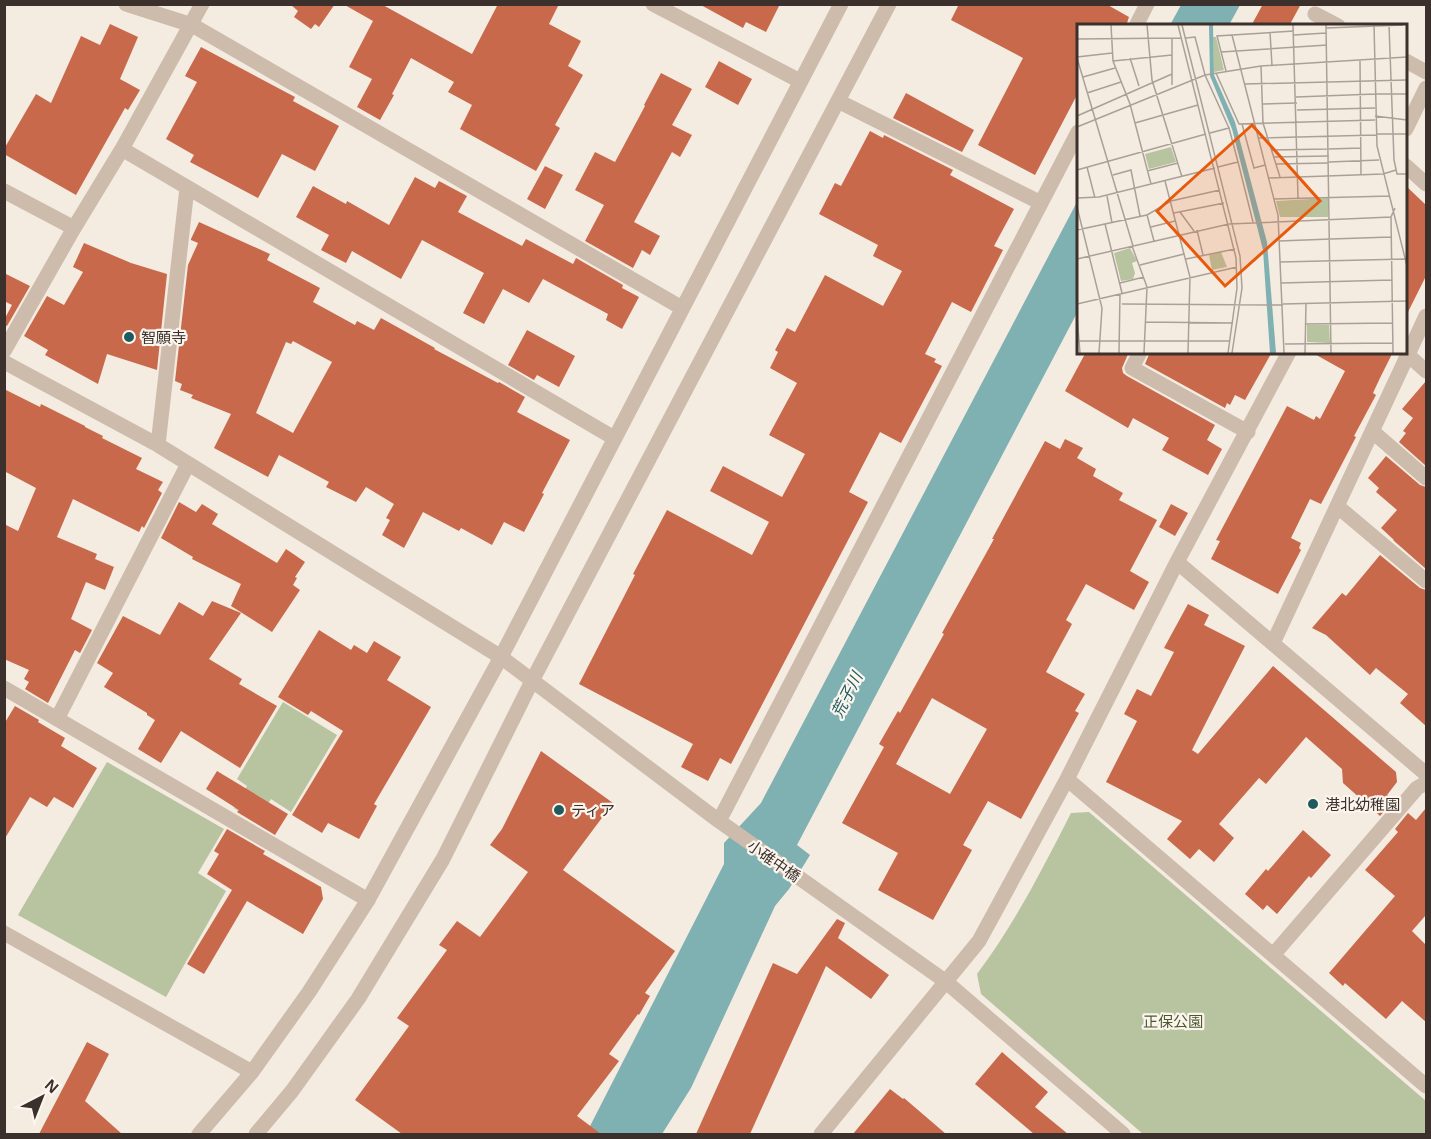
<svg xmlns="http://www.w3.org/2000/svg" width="1431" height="1139" font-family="Arial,'Noto Sans JP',sans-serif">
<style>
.green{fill:#b8c4a0}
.water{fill:#7fb0b2}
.building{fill:#c8694b;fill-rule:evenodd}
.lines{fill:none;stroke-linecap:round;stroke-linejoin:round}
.minor{stroke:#cdbbac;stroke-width:15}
.tertiary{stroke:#cdbbac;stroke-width:15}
.poi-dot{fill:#1f5a5e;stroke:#fbf5ee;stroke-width:2}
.labels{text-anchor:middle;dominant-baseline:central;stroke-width:4.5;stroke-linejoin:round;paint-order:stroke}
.poi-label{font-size:15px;fill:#3b302b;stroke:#fbf5ee;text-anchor:start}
.street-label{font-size:15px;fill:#3b302b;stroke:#fbf5ee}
.park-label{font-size:15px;fill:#4a5a2e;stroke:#fbf5ee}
.water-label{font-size:16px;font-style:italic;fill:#1f5a5e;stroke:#fbf5ee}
.inset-road{fill:none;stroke:#aaa098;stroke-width:1.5}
.view{fill:#e8590c;fill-opacity:0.15;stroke:#e8590c;stroke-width:3}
.inset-edge{fill:none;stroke:#3b302b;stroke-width:3}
</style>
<rect width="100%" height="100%" fill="#f4ebe1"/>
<path class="green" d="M283,702L337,735L291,812L271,799L257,822L234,808L247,786L237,779Z
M107,762L224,829L198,873L226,891L166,997L18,915Z
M1089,812L1426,1101V1134H1143L981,994L977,974C1014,925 1043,868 1071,813Z"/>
<path class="water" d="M1181,5V4L1240,5L1229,25H1170Z
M1078,200V311L797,845L810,855L789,889L775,906L691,1088L662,1134H586L724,864V843L761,803Z"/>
<path class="building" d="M290,4H335L319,27L315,24L311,29L294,17L298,11Z
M343,4H381L472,54L498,4H559L549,24L581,41L568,66L583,75L555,125L560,128L536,171L460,129L472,105L448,92L454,82L411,58L392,94L394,95L380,120L357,107L372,79L349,67L373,21Z
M699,4H780L766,32L746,22L743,28Z
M959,4H1106L1129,17L1126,26H1078V93L1035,175L978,145L1023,58L951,20Z
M1263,4H1301L1289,26H1251Z
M110,24L138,37L120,79L140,90L128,110L125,108L76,195L4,154V149L36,94L51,103L81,36L100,45Z
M201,47L295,97L293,101L339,126L315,171L282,154L258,198L190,162L194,155L166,139L197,82L185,76Z
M719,61L752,79L738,105L705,87Z
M661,73L692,89L672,125L692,135L680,157L672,152L634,222L660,236L650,255L642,250L633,268L585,241L604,205L575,190L595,152L615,162L645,106L644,105Z
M906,93L974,130L962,152L893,118Z
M870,131L883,138L884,135L953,170L950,175L1014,209L994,246L1003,250L971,312L952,302L925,354L936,359L934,362L942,366L901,443L880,432L849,492L868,502L731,764L720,758L708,781L681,767L693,744L579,684L635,575L633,574L667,510L752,555L769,522L710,491L723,466L782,497L805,454L769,435L797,383L770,368L778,352L775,350L787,328L795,332L825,275L883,306L902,271L873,256L878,245L819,214L835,183L841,186Z
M545,166L563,175L545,209L527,199Z
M415,177L435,188L439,181L467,196L458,212L522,246L526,239L573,264L576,258L623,285L622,288L639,297L622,329L606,320L608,314L543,279L529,303L503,289L484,324L463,313L484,273L422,240L401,279L352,251L346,263L321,250L329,235L296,217L313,186L346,204L347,201L389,225Z
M1406,186L1426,205V276L1406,316Z
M199,222L270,254L267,260L320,288L313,302L355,325L357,321L374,330L381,318L435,348L434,349L498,383L499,382L525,397L517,412L570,440L542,493L544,494L524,532L504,522L492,545L461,528L459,531L423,512L404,548L382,535L390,520L386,518L394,504L366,487L356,502L326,487L329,482L279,455L268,477L214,448L231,414L191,398L193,395L180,390L182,384L175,381L188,265L198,243L191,240V239ZM293,341L332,362L293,433L256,413L286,342L291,344Z
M84,243L131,263L167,274L157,370L107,354L98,384L45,355L48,350L24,336L47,296L64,305L83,272L73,267Z
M4,273L30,286L7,326L4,325V320L12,305L4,301Z
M527,330L575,356L559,387L537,375L534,380L508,365Z
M1086,352H1129L1122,368L1123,373L1127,376L1215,425L1207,440L1222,449L1208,475L1162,450L1169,438L1133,418L1128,428L1065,391Z
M1150,352H1272L1245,400L1235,395L1230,405L1227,403L1225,408L1145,364Z
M1311,352H1393L1380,378L1373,393L1376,395L1354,436L1356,437L1321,504L1310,499L1291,538L1301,543L1299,548L1301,550L1278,594L1211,559L1220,541L1216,540L1287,406L1314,420L1316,416L1320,419L1345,371Z
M1426,381V466L1399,442L1406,433L1403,431L1413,418L1402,409Z
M4,389L40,407L41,404L85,426V427L103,436L102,438L142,458L136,469L163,482L158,490L162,493L144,528L142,526L139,532L73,499L57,537L97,554L95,559L114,567L105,590L86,582L71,619L92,630L80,653L75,650L48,703L25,689L29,682L24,679L29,670L4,659V524L18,531L36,488L4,471Z
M1065,439L1083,448L1077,458L1096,469L1093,476L1123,493L1119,500L1157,520L1130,571L1149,582L1134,610L1086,584L1066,620L1072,624L1046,672L1085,694L1075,711L1079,713L1021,819L988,801L963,845L972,850L933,920L878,890L898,853L842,823L884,747L879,744L898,711L900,713L944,634L942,633L994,539H992L1045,441L1060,449ZM932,698L987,729L950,794L896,764Z
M1386,456L1420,485L1426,487V569L1393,540H1394L1381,528L1397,510L1376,492L1379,488L1368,478Z
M179,502L196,512L202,504L218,514L212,524L277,563L286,549L305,562L295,577L297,578L293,585L300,590L272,632L231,606L241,584L192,559L193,557L161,538Z
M1171,504L1188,513L1175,536L1159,527Z
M1380,555L1420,588L1426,590V726L1400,703L1408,694L1376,668L1370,675L1326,635L1312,628L1342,593L1346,596Z
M212,601L241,613L209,659L242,679L239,684L277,706L240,768L181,731L161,763L138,749L155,720L147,715V713L104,687L113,673L97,663L123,616L160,635L179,602L203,616Z
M1188,604L1209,615L1204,625L1245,646L1192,750L1198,754L1273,666L1396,772L1397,782L1387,795L1394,800L1380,816L1343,783L1342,769L1306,737L1266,784L1259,778L1219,824L1234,838L1214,862L1199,849L1190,859L1167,839L1182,821L1106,782L1137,721L1124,714L1137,689L1151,696L1174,652L1164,648Z
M319,630L351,650L354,645L367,653L374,641L401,657L387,680L431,707L374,804L377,806L359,839L328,823L322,833L292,815L343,731L311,711L308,715L278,697Z
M15,706L39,720L38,722L65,738L61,746L97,768L73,808L54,797L47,807L30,797L4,840V724Z
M541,751L613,803L563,870L675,951L645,993L650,996L639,1015L638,1014L609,1054L619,1061L577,1116L601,1134H402L355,1100L409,1026L397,1018L447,950L439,945L457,921L480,937L528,872L490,845L502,829Z
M217,771L288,814L275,835L237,812L239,810L206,789Z
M1426,808V915L1412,931L1426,945V1022L1402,1001L1386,1019L1345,983L1343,986L1329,973L1395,896L1365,870L1398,832L1395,829L1408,813L1416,820Z
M227,829L265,851L263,854L321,887L323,899L303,934L247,901L204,974L187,964L232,890L207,874L219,854L214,851Z
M1303,830L1331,855L1311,878L1309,876L1277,914L1267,905L1263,910L1245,894L1266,869L1268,871Z
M837,919L845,923L838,938L889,975L871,999L826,966L750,1134H696L773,963L797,974Z
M87,1042L109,1054L85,1101L122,1134H39Z
M1002,1052L1048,1092L1035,1107L1068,1134H1034L975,1084Z
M890,1089L903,1099L904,1098L946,1134H853Z"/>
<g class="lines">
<path class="minor" d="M126,4L192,25L682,308
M653,4L800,81
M1315,14L1338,26
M1136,26L1147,4
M1406,61L1426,72
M1406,129L1426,88
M122,149L614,438
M1406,166L1426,184
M4,191L74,228
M1041,203L1078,132
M4,351L74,228L122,149L202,4
M1140,352L1132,368L1248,432
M1408,355L1426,371
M4,362L158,445L501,657L719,821L945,981L1123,1134
M1372,431L1426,478
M158,445L187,188
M1337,506L1426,581
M1177,562L1426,774
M1273,643L1426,316
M4,688L368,900
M57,719L188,464
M1067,779L1426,1086
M719,821L1041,203L838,101
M1273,955L1417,788L1426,783
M821,1134L979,941L1067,779L1177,562L1289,352"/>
<path class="tertiary" d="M4,933L252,1072
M199,1134L252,1072L309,992L368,900L501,657L841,4
M256,1134L292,1091L358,999L443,859L532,681L889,4"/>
</g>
<g class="poi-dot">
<circle cx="129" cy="337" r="6"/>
<circle cx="1313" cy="804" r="6"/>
<circle cx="559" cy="810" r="6"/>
</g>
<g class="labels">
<g class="poi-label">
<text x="141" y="337">智願寺</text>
<text x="1325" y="804">港北幼稚園</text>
<text x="571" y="810">ティア</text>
</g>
<g class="street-label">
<text transform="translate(774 861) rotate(35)">小碓中橋</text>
</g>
<g class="park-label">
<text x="1173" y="1021">正保公園</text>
</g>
<g class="water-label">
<text transform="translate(847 695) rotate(-63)">荒子川</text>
</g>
</g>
<g transform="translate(1077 24)">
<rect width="330" height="330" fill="#f4ebe1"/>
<path d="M136,13H139L147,46L137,48ZM94,123L99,138L72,145L68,130ZM251,174V193H203L199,177ZM53,224L60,237L55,239L58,249L56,255L44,257L37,229ZM144,228L150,243L135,246L132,231ZM230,301H252L253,319L230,318Z" fill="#b8c4a0"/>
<path d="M132,1H136L137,51L158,98L190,218L199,329H193L186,226L155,105L133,52Z" fill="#7fb0b2"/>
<path class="inset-road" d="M34,1L36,37L53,80L74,160M70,1L75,56L105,153M101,1L159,234L160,264L151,329M105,1L163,232L165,264L155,329M216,1L221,174M249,1L254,329M297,1L300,122L330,242M312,1L317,136L320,150H330M249,4L326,1M193,8L195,42M155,11L201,191L207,329M217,11L249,9M95,14V61M109,14L118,13L128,51L152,104M0,15L104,14M144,28L250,21M0,33L35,29M0,34L56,222M53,34L62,62M36,37L95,31M283,37L284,151M184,42L186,99L203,153M149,47L140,12L217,7M139,49L162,100L298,96M6,53L38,44M168,60L330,56M10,69L44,58M298,70H330M219,73L298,70M186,80L220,79M220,86L298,84M0,92L95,50M298,92L330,96M58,99L121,81M165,100L177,144L188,141M0,103L128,51L184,42L330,33M133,109L152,104L161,138M299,110H330M181,114L299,111M252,125L284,124M194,126L252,125M196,133L252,132M252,138L302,136M199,140L252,139M10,143L18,174M141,143L161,138L176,198M0,146L129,110M70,147L101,139M36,151L54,146L63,192M191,154L306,150L319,146M88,157L113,253L111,329M30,172L35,199M0,174L22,173L138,144M197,175L313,172M0,183L25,284L22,329M103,188L117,207M97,189L147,179M70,191L94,177L143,166M28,200L45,269M74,203L98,197M0,206L70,191L77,217M120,206L126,231M254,215L314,213M202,217L254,215M55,222L70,263L67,329M0,235L152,200L314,193M109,235L158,225M203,238L329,235M63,241L107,230M43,259L67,253M204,259L315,256M0,280L160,243M45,280L206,281M206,280L330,277M0,292L3,329M68,298L156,299M229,300L316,299M0,317H153M208,320L316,319M42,329L43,270M228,329L229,279M316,329L314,193L318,184"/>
<path class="view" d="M175,101L243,177L148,262L80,187Z"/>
<rect width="330" height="330" class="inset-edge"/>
</g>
<rect width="1431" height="1139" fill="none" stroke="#3b302b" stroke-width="12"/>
<g transform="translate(42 1097) rotate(42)" stroke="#fbf5ee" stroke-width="4.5" paint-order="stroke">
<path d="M0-4.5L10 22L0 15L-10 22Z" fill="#3b302b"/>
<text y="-9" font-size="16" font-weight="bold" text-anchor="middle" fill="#3b302b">N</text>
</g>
</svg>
